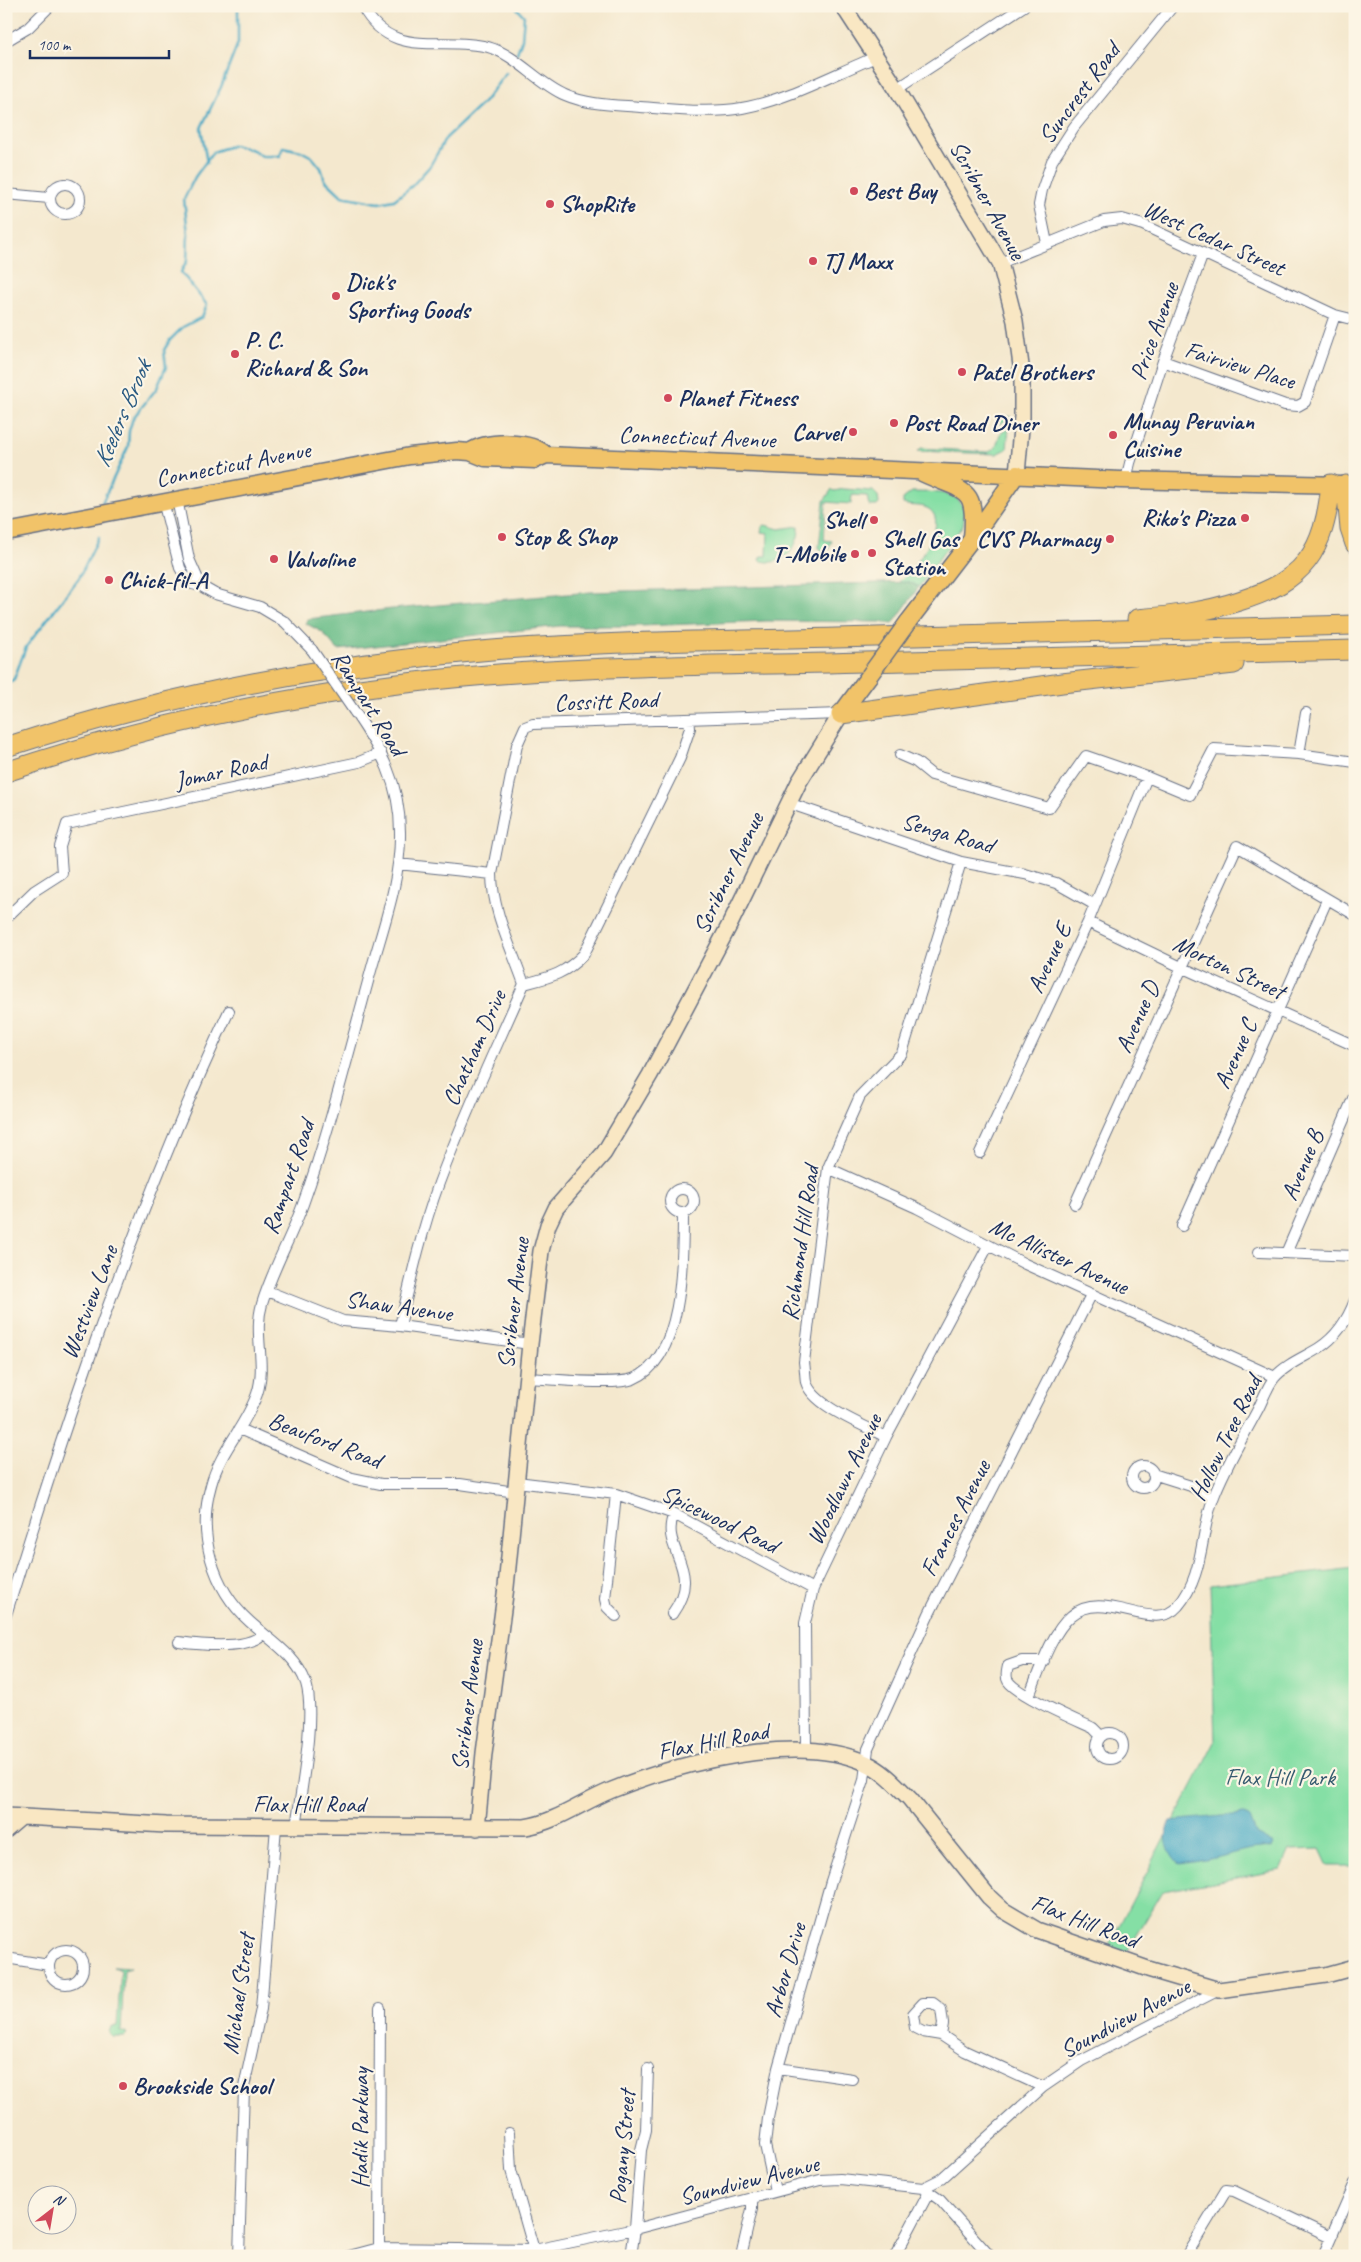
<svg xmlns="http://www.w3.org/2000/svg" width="1361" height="2262" font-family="Caveat,sans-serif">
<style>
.green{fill:#85dfa5;stroke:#508782}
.forest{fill:#6cbe8a;stroke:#447674}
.water{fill:#45a9c5;stroke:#306c92}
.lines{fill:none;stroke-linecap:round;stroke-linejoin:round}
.stream{stroke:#45a9c5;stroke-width:2.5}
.street-casing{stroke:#677085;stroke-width:12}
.secondary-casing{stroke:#677085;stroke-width:18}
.primary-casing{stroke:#677085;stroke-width:19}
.highway-casing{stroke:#677085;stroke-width:21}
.street{stroke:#fff;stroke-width:10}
.secondary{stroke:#f9e7c3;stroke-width:15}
.primary{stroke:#f1c369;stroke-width:16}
.highway{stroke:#f1c369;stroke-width:19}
.street-bridge-casing{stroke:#677085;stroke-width:12;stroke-linecap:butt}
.primary-bridge-casing{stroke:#677085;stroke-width:19;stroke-linecap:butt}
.street-bridge{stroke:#fff;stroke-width:10}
.primary-bridge{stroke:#f1c369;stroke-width:16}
.poi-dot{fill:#d1495b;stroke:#fcf5e5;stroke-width:2}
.labels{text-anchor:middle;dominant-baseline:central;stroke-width:4.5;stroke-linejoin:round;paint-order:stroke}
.street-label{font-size:24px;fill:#1b2f5e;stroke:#fcf5e5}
.poi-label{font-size:24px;font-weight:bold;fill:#1b2f5e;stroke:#fcf5e5;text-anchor:start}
.park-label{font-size:24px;fill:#365b70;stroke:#fcf5e5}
.water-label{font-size:25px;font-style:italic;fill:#2a5a82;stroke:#fcf5e5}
</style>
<rect width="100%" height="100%" fill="#fcf5e5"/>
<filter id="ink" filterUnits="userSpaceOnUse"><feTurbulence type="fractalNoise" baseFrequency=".02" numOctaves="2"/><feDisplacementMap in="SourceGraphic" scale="10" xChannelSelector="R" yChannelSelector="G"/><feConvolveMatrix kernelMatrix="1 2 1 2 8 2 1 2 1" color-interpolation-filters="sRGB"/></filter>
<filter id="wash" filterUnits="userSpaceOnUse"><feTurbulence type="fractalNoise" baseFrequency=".0096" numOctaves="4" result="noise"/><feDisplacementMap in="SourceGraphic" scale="20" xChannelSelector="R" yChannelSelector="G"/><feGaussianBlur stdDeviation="1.12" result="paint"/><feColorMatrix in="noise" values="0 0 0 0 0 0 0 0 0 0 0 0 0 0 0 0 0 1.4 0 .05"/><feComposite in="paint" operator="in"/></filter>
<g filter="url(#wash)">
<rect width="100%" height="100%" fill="#f4e8ce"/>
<path class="green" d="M1010,416L1007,449L997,454L918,451L921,448L989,452L996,447L1000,434L1007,429L1005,426L1008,423L1006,420L999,425L1001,418Z
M832,489L834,491L844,489L873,491L878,496L879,504L877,506H869L867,496L852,495L851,504L826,502L824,540L832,541L826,553L819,548L824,501Z
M912,492C936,493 971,488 963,525L919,587L909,582L899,584L900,581C913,569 951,524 929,509C921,504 912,507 903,504V499Z
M765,525L779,529L799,526C800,547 782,569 759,560L761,556H767L768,533L761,532L762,527Z
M1355,1568V1866H1328L1320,1849L1290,1850L1281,1870L1163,1891L1125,1955L1107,1949L1215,1742L1210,1585Z
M114,1967L131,1968L124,1970L121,2031L128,2034L125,2037H112L109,2032L111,2027L117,2026L121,1970Z"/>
<path class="forest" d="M909,582L919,587L893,624L880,622L766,621L641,626H560L338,650L322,632L305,623L308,619L392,609L591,592Z"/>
<path class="water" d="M1243,1814L1250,1818L1256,1834L1274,1844L1272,1847L1251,1849L1206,1860L1180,1864C1168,1854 1162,1836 1170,1821Z"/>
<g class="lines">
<path class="stream" d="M515,6L524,16L522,39L517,53
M207,163L201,128L221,87L238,43V10L236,6
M102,503L128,447L129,431L133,418L157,388L166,367L164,350L170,340L183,327L202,317L207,305L181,272L187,261L188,234L184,199L195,177L213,152L234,145L253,150L262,156H280L283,147L301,151L312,157L321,168L325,180L342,196L379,203L394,200L412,186L430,166L446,138L483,103L506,73
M6,685L14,679L26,647L79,578L99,537"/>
</g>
</g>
<g filter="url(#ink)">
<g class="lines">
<defs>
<path id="street" d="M362,6C392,61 440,35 488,47C517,55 537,83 565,95C588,105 615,105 640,107C672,109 709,114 742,108C787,100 834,74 876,57
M6,41L28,28L50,6
M897,89L1024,6
M50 199a15 15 0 1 1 30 0a15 15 0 1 1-30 0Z
M6,194L49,198
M1047,243L1039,205L1042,190L1052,161L1074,127L1173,6
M1000,263L1104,221L1122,219L1143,225L1335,315L1355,320
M1163,361L1285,405L1298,406L1305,402L1335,315
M1126,480L1130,463L1163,361L1203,254
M177,499L189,559L201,586
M163,501L180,568L186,578L192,584L201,586L215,594L260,607L285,622L312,650
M1299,754L1306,713
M900,755L916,762L932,775L1049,808L1086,756L1147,777L1190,795L1214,749L1299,754L1355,762
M788,803L961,862L1025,874L1056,883L1095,905
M398,864L492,874
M6,918L34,891L62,873L60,847L67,824L359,762L381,753
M1088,922L1181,967L1355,1046
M524,984C512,949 492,911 492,874L517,745L525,727L533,724L841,714
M524,984C551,977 565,974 584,954L680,758L690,728L689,719
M980,1153L1088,922L1147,777
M828,1168L917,1208L1025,1264L1275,1377
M670 1201a12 12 0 1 1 24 0a12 12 0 1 1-24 0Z
M1075,1204L1237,846L1355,915
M1182,1226L1327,900
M1287,1251L1355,1094
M1259,1252L1355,1256
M267,1291L343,1321L400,1326L530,1344
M400,1326C411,1278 422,1229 439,1183C464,1115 495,1050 524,984
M527,1378C550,1379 614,1386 633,1379C684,1359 683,1259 683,1213
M239,1429L352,1478L381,1484H460L516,1492
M886,1437C864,1425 813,1406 806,1382C805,1375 805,1368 804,1362L828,1168L860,1096L902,1053L961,862
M1132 1477a11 11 0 1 1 22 0a11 11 0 1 1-22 0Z
M1153,1474L1191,1486L1213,1499
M517,1482L616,1494L674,1514L813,1589
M616,1494L605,1599L607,1607L616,1616
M672,1614C705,1568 658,1549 674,1514
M6,1615C69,1410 138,1205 229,1011
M179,1642C201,1645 247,1650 263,1634
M1044,1661H1022L1008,1666C1007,1671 1005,1676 1008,1681C1017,1695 1076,1720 1093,1728L1101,1736
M1029,1696C1039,1672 1051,1633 1071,1616C1104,1587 1154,1635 1178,1606C1204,1576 1200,1534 1213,1499C1224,1469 1242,1439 1257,1411C1263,1400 1267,1386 1275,1377C1286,1364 1305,1357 1319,1348C1336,1337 1348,1319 1355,1300
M1097 1746a13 13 0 1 1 26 0a13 13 0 1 1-26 0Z
M806,1749L805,1623L813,1589L886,1437L988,1246
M296,1827C301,1790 316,1716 306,1683C296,1655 271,1641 250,1622C212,1588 197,1534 211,1485C220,1451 246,1426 257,1394C267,1364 253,1334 262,1304C272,1270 291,1238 303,1204C331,1127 350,1046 372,967C384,924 401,878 400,832C400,783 381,750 354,711
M49 1967a17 17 0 1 1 34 0a17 17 0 1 1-34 0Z
M6,1958L49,1965
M941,2035L943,2024L941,2009L933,2003H923L913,2014L915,2028L923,2032L941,2035L965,2051L1043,2087
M778,2068L852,2079
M509,2133L511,2170L534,2250
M923,2188L940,2200L990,2256
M775,2191L765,2145L768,2118L778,2068L831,1881L864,1780L868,1749L929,1614L1091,1295
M239,2256L244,2087L261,2009L276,1827
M349,2256L379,2248L534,2250L635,2229L820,2180L840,2179L923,2188L941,2179L1043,2087L1081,2061L1219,1990
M379,2256L380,2008
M631,2256L635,2229L641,2150L646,2130L648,2069
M741,2256L752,2209V2197
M895,2256L929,2192
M1186,2256L1226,2190L1234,2191L1331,2237
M1323,2256L1355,2183"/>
<path id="secondary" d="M843,6L897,89L1000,263L1015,321L1022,373V417L1017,474
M6,1816L166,1825L525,1827C557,1822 582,1802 612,1790C679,1763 798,1732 866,1763C884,1771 897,1786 910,1799L989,1897L1003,1910L1037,1930L1148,1969L1219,1990L1326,1975L1355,1967
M477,1828L484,1753L506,1587L530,1344L541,1251L548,1225L556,1208L604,1153L650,1075L730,924L799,782L841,714
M6,1830L20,1818"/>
<path id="primary" d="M470,452C487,440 531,440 546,455
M922,473C965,493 977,485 972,538
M6,532L410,456L457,451L470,452L485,458L535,460L546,455L1121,480L1344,485
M908,622L971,540L1017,474
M841,714L869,676"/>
<path id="highway" d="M1346,485L1350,529L1355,544
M1137,619C1172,616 1205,612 1239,601C1305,581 1324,552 1331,484
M841,714L1062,683L1234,664
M6,747C160,697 320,665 481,651C599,641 717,641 836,638C1009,634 1182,629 1355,625
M6,772C161,720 325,688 487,675C601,666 715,665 829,663C1004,658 1179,654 1355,650"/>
</defs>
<use href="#street" class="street-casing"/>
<use href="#secondary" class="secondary-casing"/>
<use href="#primary" class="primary-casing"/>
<use href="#highway" class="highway-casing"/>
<use href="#street" class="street"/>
<use href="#secondary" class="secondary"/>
<use href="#primary" class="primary"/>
<use href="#highway" class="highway"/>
<defs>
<path id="street-bridge" d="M312,650L354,711"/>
<path id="primary-bridge" d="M869,676L908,622"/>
</defs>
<use href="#street-bridge" class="street-bridge-casing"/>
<use href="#primary-bridge" class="primary-bridge-casing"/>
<use href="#street-bridge" class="street-bridge"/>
<use href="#primary-bridge" class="primary-bridge"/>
</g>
</g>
<g class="poi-dot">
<circle cx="854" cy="191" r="5"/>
<circle cx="550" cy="204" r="5"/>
<circle cx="813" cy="261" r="5"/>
<circle cx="336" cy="296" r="5"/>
<circle cx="235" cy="354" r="5"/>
<circle cx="962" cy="372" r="5"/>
<circle cx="668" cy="398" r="5"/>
<circle cx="894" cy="423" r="5"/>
<circle cx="853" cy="432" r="5"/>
<circle cx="1113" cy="435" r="5"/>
<circle cx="1245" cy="518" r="5"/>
<circle cx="874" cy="520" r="5"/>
<circle cx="502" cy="537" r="5"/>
<circle cx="1110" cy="539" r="5"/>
<circle cx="872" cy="553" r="5"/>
<circle cx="855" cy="554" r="5"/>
<circle cx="274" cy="559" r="5"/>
<circle cx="109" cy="580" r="5"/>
<circle cx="123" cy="2086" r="5"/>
</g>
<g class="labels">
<g class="street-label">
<text transform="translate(1079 93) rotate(-53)">Suncrest Road</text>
<text transform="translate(988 200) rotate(61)">Scribner Avenue</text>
<text transform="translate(1214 238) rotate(24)">West Cedar Street</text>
<text transform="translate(1154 331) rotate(-70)">Price Avenue</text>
<text transform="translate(1240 365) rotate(17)">Fairview Place</text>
<text transform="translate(697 437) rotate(2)">Connecticut Avenue</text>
<text transform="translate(233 464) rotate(-11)">Connecticut Avenue</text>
<text transform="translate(606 701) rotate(-2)">Cossitt Road</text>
<text transform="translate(369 703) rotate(58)">Rampart Road</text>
<text transform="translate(221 771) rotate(-12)">Jomar Road</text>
<text transform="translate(948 833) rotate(16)">Senga Road</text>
<text transform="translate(728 873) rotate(-64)">Scribner Avenue</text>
<text transform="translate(1049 958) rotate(-65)">Avenue E</text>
<text transform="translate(1229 967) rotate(25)">Morton Street</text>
<text transform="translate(1137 1017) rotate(-66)">Avenue D</text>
<text transform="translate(474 1048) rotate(-66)">Chatham Drive</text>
<text transform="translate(1235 1054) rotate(-66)">Avenue C</text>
<text transform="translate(1302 1165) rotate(-67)">Avenue B</text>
<text transform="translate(288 1177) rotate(-71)">Rampart Road</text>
<text transform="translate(800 1243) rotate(-82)">Richmond Hill Road</text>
<text transform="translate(1059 1256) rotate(25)">Mc Allister Avenue</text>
<text transform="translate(89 1302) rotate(-69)">Westview Lane</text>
<text transform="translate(513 1303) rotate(-83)">Scribner Avenue</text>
<text transform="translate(399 1306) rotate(8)">Shaw Avenue</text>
<text transform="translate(1225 1438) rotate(-64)">Hollow Tree Road</text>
<text transform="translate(325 1440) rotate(21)">Beauford Road</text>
<text transform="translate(844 1479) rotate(-64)">Woodlawn Avenue</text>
<text transform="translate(955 1518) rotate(-63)">Frances Avenue</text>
<text transform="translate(720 1519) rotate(26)">Spicewood Road</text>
<text transform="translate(467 1705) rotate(-83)">Scribner Avenue</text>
<text transform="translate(713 1741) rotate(-11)">Flax Hill Road</text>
<text x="309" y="1804">Flax Hill Road</text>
<text transform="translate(1085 1921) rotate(21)">Flax Hill Road</text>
<text transform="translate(785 1970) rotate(-74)">Arbor Drive</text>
<text transform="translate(238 1994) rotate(-82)">Michael Street</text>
<text transform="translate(1125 2018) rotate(-28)">Soundview Avenue</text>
<text transform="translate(360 2128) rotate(-90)">Hadik Parkway</text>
<text transform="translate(622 2147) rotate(-85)">Pogany Street</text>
<text transform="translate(749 2180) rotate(-14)">Soundview Avenue</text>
</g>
<g class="poi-label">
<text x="864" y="191">Best Buy</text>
<text x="560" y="204">ShopRite</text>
<text x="823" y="261">TJ Maxx</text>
<text x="346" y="282">Dick's<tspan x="346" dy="28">Sporting Goods</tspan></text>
<text x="245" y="340">P. C.<tspan x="245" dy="28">Richard &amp; Son</tspan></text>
<text x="972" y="372">Patel Brothers</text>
<text x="678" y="398">Planet Fitness</text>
<text x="1123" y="421">Munay Peruvian<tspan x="1123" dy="28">Cuisine</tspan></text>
<text x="904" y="423">Post Road Diner</text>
<text x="843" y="432" text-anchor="end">Carvel</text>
<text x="1235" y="518" text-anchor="end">Riko's Pizza</text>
<text x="864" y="520" text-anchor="end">Shell</text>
<text x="512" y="537">Stop &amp; Shop</text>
<text x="882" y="539">Shell Gas<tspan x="882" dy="28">Station</tspan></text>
<text x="1100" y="539" text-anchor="end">CVS Pharmacy</text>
<text x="845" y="554" text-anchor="end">T-Mobile</text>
<text x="284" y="559">Valvoline</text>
<text x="119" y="580">Chick-fil-A</text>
<text x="133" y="2086">Brookside School</text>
</g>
<g class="park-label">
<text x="1280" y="1777">Flax Hill Park</text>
</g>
<g class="water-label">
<text transform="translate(122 414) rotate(-67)">Keelers Brook</text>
</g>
</g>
<rect width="1361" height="2262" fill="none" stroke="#fcf5e5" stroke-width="25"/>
<g transform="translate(52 2210) rotate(31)"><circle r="24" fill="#fcf5e5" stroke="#a2a6af"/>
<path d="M0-4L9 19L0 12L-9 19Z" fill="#d1495b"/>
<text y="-8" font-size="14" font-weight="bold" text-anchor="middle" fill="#1b2f5e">N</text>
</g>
<path d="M30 50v8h139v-8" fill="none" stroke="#1b2f5e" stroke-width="2.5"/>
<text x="38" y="50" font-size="15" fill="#1b2f5e" stroke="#fcf5e5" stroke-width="4" paint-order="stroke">100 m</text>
</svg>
